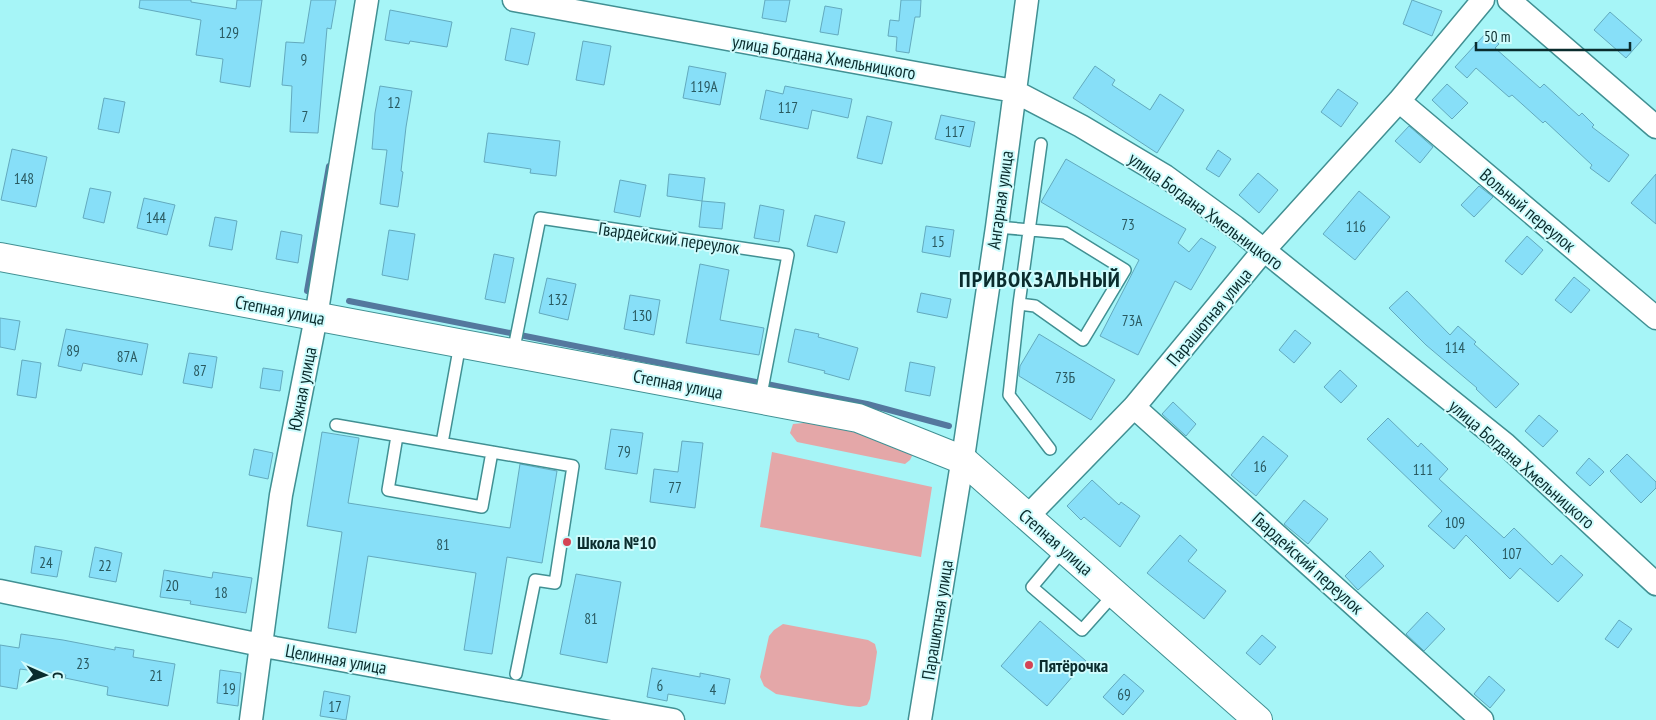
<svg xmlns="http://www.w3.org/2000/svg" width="1656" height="720" font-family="'PT Sans Narrow',sans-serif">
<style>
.green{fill:#e4a7a8}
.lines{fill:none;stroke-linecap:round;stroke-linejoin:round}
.stream{stroke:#54789e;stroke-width:6}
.building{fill:#87dff8;stroke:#63aabe}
.lane-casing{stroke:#419093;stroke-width:14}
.street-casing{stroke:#419093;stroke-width:25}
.secondary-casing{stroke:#419093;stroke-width:30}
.lane{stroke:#fff;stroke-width:11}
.street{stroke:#fff;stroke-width:22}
.secondary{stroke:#fff;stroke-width:28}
.poi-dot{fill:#d44455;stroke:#cffcfd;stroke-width:2}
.labels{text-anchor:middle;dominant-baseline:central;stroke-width:4;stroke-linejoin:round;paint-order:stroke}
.number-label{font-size:15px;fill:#295960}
.street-label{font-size:18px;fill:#0a2c2d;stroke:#cffcfd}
.poi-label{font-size:18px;font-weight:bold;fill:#0a2c2d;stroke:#cffcfd;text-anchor:start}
.district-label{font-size:22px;font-weight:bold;letter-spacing:1px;fill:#0a2c2d;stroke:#cffcfd}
</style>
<rect width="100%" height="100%" fill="#a6f5f7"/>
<path class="green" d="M814,422L901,443L913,454L910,460L905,464L797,442L790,433L793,424Z
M772,452L932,487L921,557L760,527Z
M783,624L868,640L875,644L877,652L870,699L867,705L860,707L848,706L776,694L764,686L760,677L769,636L774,630Z"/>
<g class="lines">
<path class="stream" d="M307,291L329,166
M349,301L867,404L949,426"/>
</g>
<path class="building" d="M140,0H191V2L236,9L237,0H262L250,87L220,82L223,59L196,55L201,20L139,8Z
M311,0H336L331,29L327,28L318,133L290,132L292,86L282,85L286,42L304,43Z
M765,0H790L786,22L762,18Z
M901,0H921L920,17H915L909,53L896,51L897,37L888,36L890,20L899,21Z
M1412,0L1442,11L1432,36L1403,24Z
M825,6L842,9L838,35L820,32Z
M390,10L452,22L447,47L410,41L409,44L385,40Z
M1610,12L1642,40L1626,58L1594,30Z
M511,28L535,33L528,65L505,60Z
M1487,32L1499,44L1495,48L1540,88L1544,84L1579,116L1582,113L1594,125L1592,127L1629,155L1609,182L1590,168L1592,165L1545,121L1543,123L1512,95L1509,97L1476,68L1467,78L1455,67Z
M583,41L611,46L604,85L576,80Z
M689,66L726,73L720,105L683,98Z
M1095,66L1115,80L1112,85L1150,110L1160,94L1184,110L1157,153L1073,98Z
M1447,84L1468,103L1452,119L1432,100Z
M380,86L412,91L406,127L401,171L403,172L398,207L380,204L387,150L372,149L375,113Z
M785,86L852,99L848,118L812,110L808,129L760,119L766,90L783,94Z
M1338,89L1358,103L1341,127L1321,112Z
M104,98L125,102L119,133L98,129Z
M941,115L975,122L970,147L935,139Z
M867,116L892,122L882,164L857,158Z
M1409,126L1433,147L1420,163L1395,141Z
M488,133L560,141L556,176L530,173L531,169L484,162Z
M12,149L47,157L36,207L1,200Z
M1218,150L1231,159L1219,177L1206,169Z
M1066,159L1186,229L1178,243L1189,252L1201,238L1216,247L1191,290L1175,281L1138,355L1100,336L1139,260L1041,202Z
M1258,173L1278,190L1259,213L1239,195Z
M669,174L705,178L702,201L667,196Z
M1656,174V224L1631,203Z
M620,180L646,185L640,217L614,212Z
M1479,186L1493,197L1474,217L1461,205Z
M90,188L111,192L104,223L83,218Z
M1359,191L1390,217L1355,260L1323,234Z
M144,198L175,205L167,235L137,228Z
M702,201L725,203L722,229L699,227Z
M760,205L784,210L779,242L754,238Z
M815,215L845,222L837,253L807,246Z
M215,217L237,221L232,250L209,246Z
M926,226L954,230L950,257L922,252Z
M389,230L415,234L408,280L382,275Z
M281,231L302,235L298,263L276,259Z
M1527,236L1543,250L1522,275L1505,261Z
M494,254L514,258L505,303L485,299Z
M700,264L729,270L720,320L764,328L759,355L686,343Z
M1574,277L1590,290L1571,313L1555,300Z
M547,278L576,284L568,320L539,313Z
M1407,291L1450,335L1458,326L1476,342L1474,344L1519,384L1496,408L1476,389L1477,388L1426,345L1389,308Z
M921,293L951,299L947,318L917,312Z
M630,295L660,300L654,335L624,329Z
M0,318L20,321L15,350L0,347Z
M66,329L148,344L142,375L83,363L81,371L58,366Z
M795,329L819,334L818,337L858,348L849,380L824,373L825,371L788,362Z
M1295,330L1311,343L1294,363L1279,350Z
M1039,334L1115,380L1091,420L1019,376L1020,366Z
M189,353L217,357L212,388L183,383Z
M22,360L41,363L36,398L17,395Z
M910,362L935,367L930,396L905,391Z
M263,368L283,371L280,391L260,388Z
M1340,370L1357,386L1341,403L1324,387Z
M1173,402L1196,424L1186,436L1162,414Z
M1539,415L1558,431L1543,447L1525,431Z
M1388,418L1418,447L1421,443L1448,469L1439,479L1504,538L1514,528L1552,565L1561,555L1583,575L1558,602L1520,568L1510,579L1466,535L1454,549L1428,526L1442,511L1367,439Z
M611,429L643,433L637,474L605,469Z
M322,432L359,438L348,503L510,528L520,464L557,471L542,563L507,557L492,654L464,650L476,573L368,556L356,633L328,628L342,532L307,526Z
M1263,436L1288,456L1256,496L1231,475Z
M682,441L703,443L695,508L650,502L654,469L678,472Z
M254,449L273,453L268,479L249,475Z
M1627,454L1656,482V488L1641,503L1610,471Z
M1589,458L1604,472L1590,486L1576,473Z
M1092,480L1119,505L1121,502L1140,516L1120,547L1084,517L1081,520L1067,506Z
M1304,500L1328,519L1308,544L1284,524Z
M1180,535L1197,550L1188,561L1226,591L1204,619L1147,573Z
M35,546L62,551L57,577L31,573Z
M95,547L122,553L116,582L89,577Z
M1370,551L1384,566L1358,590L1345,576Z
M164,570L212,578L213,572L252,578L246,613L190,604L191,601L160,597Z
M576,574L621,582L607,663L560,654Z
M1427,612L1445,629L1424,651L1406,634Z
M1619,620L1632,629L1618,648L1605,639Z
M1040,621L1086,661L1047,706L1001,666Z
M21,634L63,640L115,650V647L134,650L133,657L175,664L168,706L107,695L108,687L65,678L66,675L20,669L17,689L0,686V645L19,648Z
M1262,635L1276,647L1260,665L1246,653Z
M652,668L700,677V673L730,679L725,704L668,694L667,701L647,697Z
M220,670L241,673L238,706L217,703Z
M1124,674L1144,691L1123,715L1103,697Z
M1489,676L1505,690L1490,708L1474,694Z
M324,691L350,696L346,720L320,716Z"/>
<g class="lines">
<defs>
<path id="lane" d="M997,227L1065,233L1125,270L1083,340L1035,306L1019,304L1009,395L1050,449
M1019,304L1041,144
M513,353L540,218L788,255L760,400
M336,425L573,466L555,583L535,580L516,674
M397,436L388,490L482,507L492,452
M442,443L460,344
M1064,549L1032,587L1082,630L1115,593"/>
<path id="street" d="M514,0L1014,91L1081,126L1165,176L1235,227L1505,444L1656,584
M1509,0L1656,127
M1399,101L1656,318
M1134,407L1482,720
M1028,516L1134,407L1264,250L1399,101L1483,0
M0,591L275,648L673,720
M251,720L281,495L316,317L367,0
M920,720L964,451L997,227L1027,0"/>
<path id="secondary" d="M0,257L858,418L963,460L1258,720"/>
</defs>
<use href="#lane" class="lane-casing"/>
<use href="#street" class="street-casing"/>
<use href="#secondary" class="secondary-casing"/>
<use href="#lane" class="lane"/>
<use href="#street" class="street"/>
<use href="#secondary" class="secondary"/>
</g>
<g class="poi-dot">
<circle cx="567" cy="542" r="5"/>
<circle cx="1029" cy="665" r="5"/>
</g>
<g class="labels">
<g class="number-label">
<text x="229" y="32">129</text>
<text x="304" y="59">9</text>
<text x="704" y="86">119А</text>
<text x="394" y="102">12</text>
<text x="788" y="107">117</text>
<text x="305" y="116">7</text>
<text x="955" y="131">117</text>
<text x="24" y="178">148</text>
<text x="156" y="217">144</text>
<text x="1128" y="224">73</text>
<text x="1356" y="226">116</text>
<text x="938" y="241">15</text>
<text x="558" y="299">132</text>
<text x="642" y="315">130</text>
<text x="1132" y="320">73А</text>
<text x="1455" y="347">114</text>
<text x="73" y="350">89</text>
<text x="127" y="356">87А</text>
<text x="200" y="370">87</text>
<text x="1065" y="377">73Б</text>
<text x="624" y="451">79</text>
<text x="1260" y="466">16</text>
<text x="1423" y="469">111</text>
<text x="675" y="487">77</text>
<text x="1455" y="522">109</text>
<text x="443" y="544">81</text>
<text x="1512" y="553">107</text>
<text x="46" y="562">24</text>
<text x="105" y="565">22</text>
<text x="172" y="585">20</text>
<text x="221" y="592">18</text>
<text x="591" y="618">81</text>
<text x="83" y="663">23</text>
<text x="156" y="675">21</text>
<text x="660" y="685">6</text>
<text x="229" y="688">19</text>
<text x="713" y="689">4</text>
<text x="1124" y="694">69</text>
<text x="335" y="706">17</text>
</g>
<g class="street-label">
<text transform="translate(824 57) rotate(10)">улица Богдана Хмельницкого</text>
<text transform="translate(1000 200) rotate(-82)">Ангарная улица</text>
<text transform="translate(1528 210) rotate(40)">Вольный переулок</text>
<text transform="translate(1206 211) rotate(36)">улица Богдана Хмельницкого</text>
<text transform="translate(669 238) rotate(8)">Гвардейский переулок</text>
<text transform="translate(280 310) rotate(11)">Степная улица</text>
<text transform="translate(1209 317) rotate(-50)">Парашютная улица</text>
<text transform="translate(678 384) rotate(11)">Степная улица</text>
<text transform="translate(302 389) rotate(-79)">Южная улица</text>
<text transform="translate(1522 464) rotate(41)">улица Богдана Хмельницкого</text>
<text transform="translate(1056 542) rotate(41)">Степная улица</text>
<text transform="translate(1308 563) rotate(42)">Гвардейский переулок</text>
<text transform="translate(937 620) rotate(-81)">Парашютная улица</text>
<text transform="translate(336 659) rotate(10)">Целинная улица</text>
</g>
<g class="poi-label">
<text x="577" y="542">Школа №10</text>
<text x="1039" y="665">Пятёрочка</text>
</g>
<g class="district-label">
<text x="1040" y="279">ПРИВОКЗАЛЬНЫЙ</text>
</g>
</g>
<g transform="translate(45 675) rotate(92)" stroke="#cffcfd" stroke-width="4" paint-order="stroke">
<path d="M0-4L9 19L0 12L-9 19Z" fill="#0a2c2d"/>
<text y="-8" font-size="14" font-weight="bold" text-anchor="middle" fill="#0a2c2d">С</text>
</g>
<path d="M1476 42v8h154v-8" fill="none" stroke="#0a2c2d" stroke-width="2.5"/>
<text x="1484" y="42" font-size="15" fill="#0a2c2d" stroke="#cffcfd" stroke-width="4" paint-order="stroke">50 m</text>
</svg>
